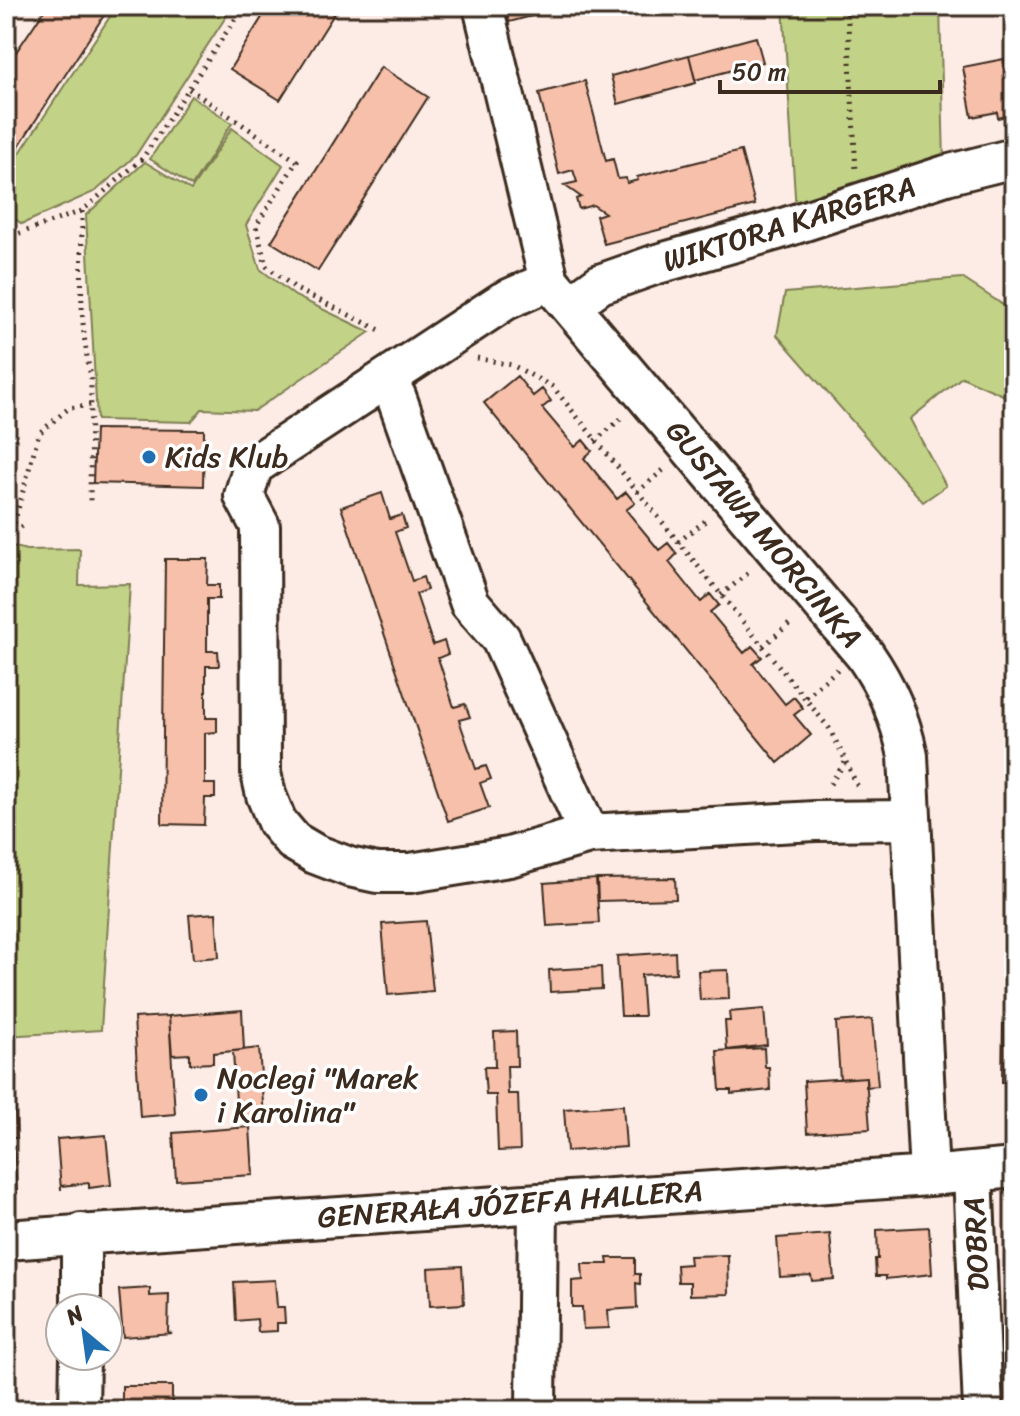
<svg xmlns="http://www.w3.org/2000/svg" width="1020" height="1416" font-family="Sriracha,sans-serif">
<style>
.green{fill:#c2d287;stroke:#7e7e52;stroke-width:2}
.building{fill:#f7c0ab;stroke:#3b2a1e;stroke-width:2}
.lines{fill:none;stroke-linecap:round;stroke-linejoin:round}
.minor-casing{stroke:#3b2a1e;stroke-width:44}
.path{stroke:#3b2a1e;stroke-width:5;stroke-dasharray:2 6;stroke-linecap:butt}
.minor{stroke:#fff;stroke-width:38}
.poi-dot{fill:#1f6fb2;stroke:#fff;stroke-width:3}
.labels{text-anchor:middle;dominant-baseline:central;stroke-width:7;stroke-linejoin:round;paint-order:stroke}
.street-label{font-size:30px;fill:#3b2a1e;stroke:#fff}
.poi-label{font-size:30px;fill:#3b2a1e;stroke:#fff;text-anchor:start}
</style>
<rect width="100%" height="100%" fill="#fdece6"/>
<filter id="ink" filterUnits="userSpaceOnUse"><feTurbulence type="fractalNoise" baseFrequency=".0125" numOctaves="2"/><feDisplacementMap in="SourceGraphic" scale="16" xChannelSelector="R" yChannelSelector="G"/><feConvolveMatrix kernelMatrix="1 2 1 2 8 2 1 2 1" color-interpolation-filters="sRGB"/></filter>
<g filter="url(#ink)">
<path class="green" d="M117,6H233L136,155L96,191L22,224L6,212V174Z
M783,6H940L944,162L796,212Z
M191,96L232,123L192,186L150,159Z
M232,128L283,165L246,225L260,269L295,296L370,332L254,411L202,409L191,422L97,420L86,215L145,162L191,190Z
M962,278L1014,312V400L962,377L910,419L946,486L923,502L777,335L785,293Z
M6,544L26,550L80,549L79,585L130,584L101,1030L6,1036Z"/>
<path class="building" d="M47,6H110L6,166V67Z
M269,6H339L280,100L230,69Z
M505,6H570L509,22Z
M756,37L763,62L695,80L689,55Z
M689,55L696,83L618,104L611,76Z
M1004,59L1014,114L998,118L997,112L972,117L963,67Z
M381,67L428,97L318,271L271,242Z
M585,81L606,161L613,159L618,179L626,178L627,183L638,180L637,177L741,151L755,205L604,244L596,216L605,213L593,205L579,209L576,199L581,197L564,185L577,182L573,170L559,174L539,93Z
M517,376L533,396L542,389L551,401L542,408L575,447L583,440L592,451L584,458L617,499L626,492L635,503L626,510L659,550L668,543L677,554L669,562L701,602L710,594L719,605L710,612L744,653L752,646L762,657L753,664L785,704L794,697L803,708L794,715L811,735L778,763L484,403Z
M95,429L204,430L203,486L93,483Z
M382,493L390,519L402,515L406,528L395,532L412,581L423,577L427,590L416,594L433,645L444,641L448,654L438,658L454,707L465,704L470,717L459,720L476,769L486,766L491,779L480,783L489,808L448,821L341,507Z
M165,559H208L207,585H219V599H207V651H218L219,666H206V718H217V732L205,733V784H215V798H205L204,825L162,824Z
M675,878L676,899L598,901L597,879Z
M596,879L599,923L547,926L544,883Z
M216,913L219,957L193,959L189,915Z
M426,921L433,991L388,995L382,924Z
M675,952L676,973L641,975L644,1016H621L617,956Z
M601,967L602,989L550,992L549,970Z
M728,970L729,999L700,1000L698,971Z
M764,1009L767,1045L727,1050L725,1021H730L729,1012Z
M242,1010L244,1050L213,1053V1063L190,1064V1054L172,1055L169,1016Z
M169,1016L175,1114L140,1117L134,1018Z
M872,1019L878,1086L866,1087V1077L840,1079L836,1022Z
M1003,1024H1014V1082H1002Z
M516,1031L517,1066H507L508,1094H518L520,1150L498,1151L496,1095H486L484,1067H495L494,1032Z
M259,1048L264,1117L237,1119L233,1051Z
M764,1048L765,1067H769L770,1090L731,1094V1090H720L717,1051Z
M866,1077L870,1129L807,1133L804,1081Z
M14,1099L17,1138H6V1100Z
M623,1105L626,1147L567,1151L564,1109Z
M250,1127L253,1175L176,1180L173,1133Z
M106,1135L111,1185L89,1188V1183L61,1186V1190L57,1139Z
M14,1146L17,1193L6,1194V1147Z
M929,1227L932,1274L886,1279V1276H876L875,1259H878L877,1230Z
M830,1234L834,1279L812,1281L811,1275L780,1277L777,1238Z
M728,1255L729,1294L690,1295V1282H678L677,1265L690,1264L689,1256Z
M607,1258H635V1274H640V1284L636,1283L637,1308L608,1310L609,1328L583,1329L582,1307H572V1281L583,1280L582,1264H608Z
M462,1266L464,1304L430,1306L428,1268Z
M275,1280L277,1307H284L285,1323H277V1331L258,1332L257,1319L236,1321L234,1282Z
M150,1288V1296L169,1295L168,1332L172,1333L123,1337L119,1290Z
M122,1386H172V1410H125L122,1407Z
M463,1405V1410H439V1406Z"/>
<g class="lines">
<defs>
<path id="minor" d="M483,6L549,281L865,655C887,687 900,717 908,756L929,1176
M549,281L504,301L253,466L244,496L260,526L261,773L266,795L277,822L293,841L315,854L349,867L377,873H410L509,857L589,834L815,821L909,820
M571,305L600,284L654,265L777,230L946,175L1014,158
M384,381L396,396L470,603L501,639L589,834
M973,1173L983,1410
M6,1240L929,1176L1014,1168
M81,1308V1233
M79,1410L80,1356
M536,1410L538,1203"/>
</defs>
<use href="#minor" class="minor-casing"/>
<path class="path" d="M847,6L856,171
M6,26L20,6
M189,89L297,161L256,226L266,266L298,290L380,330
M82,211C82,266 78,322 91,376L90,504
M6,228L15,235L82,211L142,159L244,6
M477,358L512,365L553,387L829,728L846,761L828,787
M595,441L622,418
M637,492L667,467
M12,531L39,433L69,408L91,405
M6,533L26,525
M678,542L709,518
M721,595L752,570
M763,646L793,621
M806,697L838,669
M846,762L859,789"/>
<use href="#minor" class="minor"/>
</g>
</g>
<g class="poi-dot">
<circle cx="149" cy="457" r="8"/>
<circle cx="201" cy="1095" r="8"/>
</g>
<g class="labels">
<g class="street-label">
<text transform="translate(789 224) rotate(-17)">WIKTORA KARGERA</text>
<text transform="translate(764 534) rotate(50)">GUSTAWA MORCINKA</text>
<text transform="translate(510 1204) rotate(-4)">GENERAŁA JÓZEFA HALLERA</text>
<text transform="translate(976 1244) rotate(-93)">DOBRA</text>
</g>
<g class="poi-label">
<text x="165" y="457">Kids Klub</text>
<text x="217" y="1078">Noclegi "Marek<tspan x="217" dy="34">i Karolina"</tspan></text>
</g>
</g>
<rect width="1020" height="1416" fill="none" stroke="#fff" stroke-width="32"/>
<rect x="16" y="16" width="988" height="1384" fill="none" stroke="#3b2a1e" stroke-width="3" filter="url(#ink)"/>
<g transform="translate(84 1332) rotate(331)"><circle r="38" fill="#ffffff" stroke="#b1aaa5" stroke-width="2"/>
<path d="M0-6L14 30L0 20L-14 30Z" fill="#1f6fb2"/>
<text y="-12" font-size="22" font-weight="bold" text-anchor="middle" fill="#3b2a1e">N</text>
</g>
<path d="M720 80v12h220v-12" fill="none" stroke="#3b2a1e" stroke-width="4"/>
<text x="732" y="80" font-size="24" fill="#3b2a1e" stroke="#ffffff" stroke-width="6" paint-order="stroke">50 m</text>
</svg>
